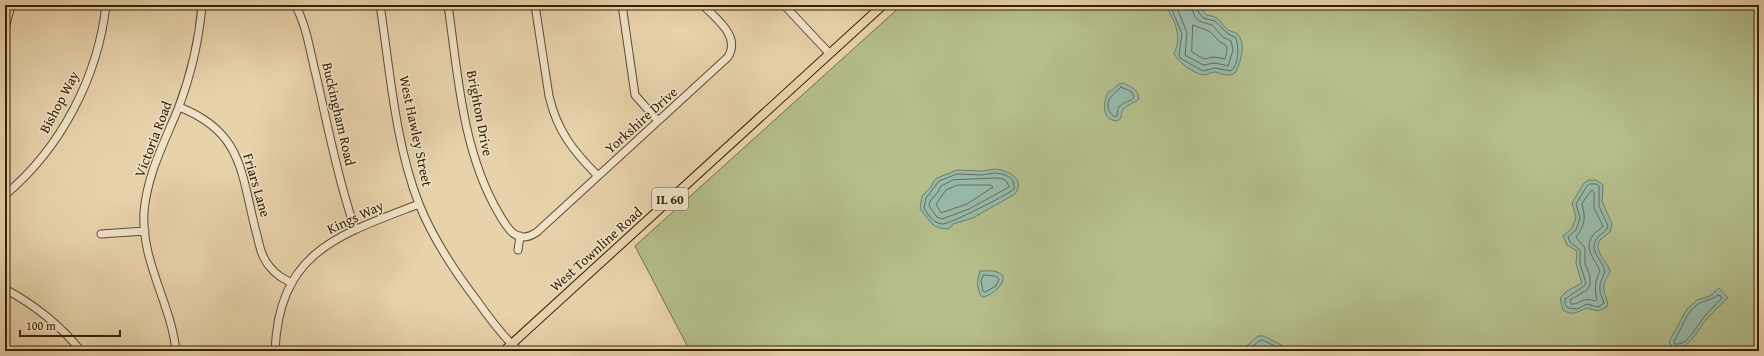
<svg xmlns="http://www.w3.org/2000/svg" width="1764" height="356" font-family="'Gentium Book Plus',serif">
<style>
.green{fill:#b4bd8b;stroke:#746f47}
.water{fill:#97b8a8;stroke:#6f7c66}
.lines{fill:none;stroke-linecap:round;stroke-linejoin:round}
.shore{stroke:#666c56;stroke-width:1}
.minor-casing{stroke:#614d2d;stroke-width:9}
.major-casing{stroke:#342103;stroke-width:10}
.minor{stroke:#f0e2c9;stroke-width:7}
.major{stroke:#e8d2ac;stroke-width:8}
.labels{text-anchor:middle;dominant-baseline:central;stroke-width:3;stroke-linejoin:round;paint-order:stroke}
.shield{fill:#f0e2c9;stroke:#6c5b3e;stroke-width:1}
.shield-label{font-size:13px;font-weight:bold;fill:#342103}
.street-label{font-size:14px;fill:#342103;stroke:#f0e2c9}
</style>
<rect width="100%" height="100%" fill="#e8d2ac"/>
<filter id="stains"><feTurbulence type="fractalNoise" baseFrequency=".005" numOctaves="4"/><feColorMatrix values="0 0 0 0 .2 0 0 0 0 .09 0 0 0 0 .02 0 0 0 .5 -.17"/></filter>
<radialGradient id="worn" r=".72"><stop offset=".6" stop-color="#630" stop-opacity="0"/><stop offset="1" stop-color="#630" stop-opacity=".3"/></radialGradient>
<path class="green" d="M902,5H1759V351H690L635,246Z"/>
<path class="water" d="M1165,5H1200L1206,15C1222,17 1217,21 1228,30C1232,32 1237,32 1239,36C1246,46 1240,62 1236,72C1228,78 1224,74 1215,72C1211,72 1207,75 1203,75C1195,74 1176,61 1174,53C1183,36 1174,20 1165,5Z
M1123,83C1131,87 1138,89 1139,99C1131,106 1121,104 1121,118L1117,121C1101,120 1103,103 1108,92C1114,90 1117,84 1123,83Z
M995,169C1008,170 1026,179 1015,194L973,218L953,224L949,229L940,228L933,225L920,209L922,196L931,187L933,182L937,178L957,170L982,171Z
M1589,180H1596L1603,185L1602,201L1612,224L1610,232C1607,235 1603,237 1600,240C1593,251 1607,261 1610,271C1608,277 1604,280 1604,287C1603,294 1609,300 1607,307L1598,311L1587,308C1577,311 1574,317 1563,310L1560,298L1567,291L1582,283L1576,264L1577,251L1567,245L1563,236L1572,228L1576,217L1572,203L1584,183Z
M980,271C985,271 992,270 997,272C1014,277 992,297 982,297C976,289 977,281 980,271Z
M1719,288L1728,298C1720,305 1712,313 1705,321C1696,333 1690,348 1673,349L1669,342L1687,309L1697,300L1710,296Z
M1258,336H1264L1285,347L1299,351H1241Z"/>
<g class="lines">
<path class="shore" d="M1170,5L1182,34L1179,54L1180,58L1203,71L1215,68L1231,71C1239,64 1239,48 1236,38L1227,33L1215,21L1203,18L1199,13L1196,5
M1176,5L1187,33L1185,55L1203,65L1215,63L1228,66L1233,50L1231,41L1223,37L1212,25L1199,21L1194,15L1191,5
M1193,25L1209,31L1220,42L1226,45L1227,50L1225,59L1214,57L1204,59L1192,52Z
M1121,87L1132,92L1134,97C1128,105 1118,99 1117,116L1114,117L1109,111C1105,99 1113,95 1121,87Z
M995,173C1006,174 1015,177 1014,189C1007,195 948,225 942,224C933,223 928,215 924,208L926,198L939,181L957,174L982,175Z
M996,178L1003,179L1007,182L1009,187L969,209L942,219L937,217L929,206L930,201L938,192L941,186L953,180Z
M1590,184H1596L1599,186V206L1608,226C1606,233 1601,233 1597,238C1588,250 1602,260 1605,271L1600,284V292L1604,303L1598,307L1587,304L1577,309L1568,308L1565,304V299L1584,286L1586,283L1580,264V250L1570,242L1568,237L1576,230L1580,218L1576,204L1587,186Z
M958,185H991L993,187L967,204L941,213L936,204L946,190Z
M1592,190L1594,192V208L1603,226C1600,230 1596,231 1593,235C1583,249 1595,259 1600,271C1595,281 1594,288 1597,299L1595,301C1581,296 1581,305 1571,304L1570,300L1587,290L1590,285V276L1585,264V248L1576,237C1585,225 1586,218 1582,204Z
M984,275L995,276L999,279L996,286L985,292L983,291L981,281Z
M1718,295L1721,296V299C1715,305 1709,311 1704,317C1697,325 1688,346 1675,344L1674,341C1682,329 1685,313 1698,304C1705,300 1712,300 1718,295Z
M1247,351L1259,341L1262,340L1286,351"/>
<defs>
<path id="minor" d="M295,5C307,26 310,52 316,75C328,127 338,179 355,229
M380,5C390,70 395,143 419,204C433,239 455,272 478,302C490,319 503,337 519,351
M448,5C458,74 462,150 498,212C507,228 517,246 537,232L728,57C741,36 716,19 703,5
M535,5L549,96C557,131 574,152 598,176
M622,5L635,95L658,121
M784,5L829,53
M5,29L11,5
M179,107C241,131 241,170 255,228C259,241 260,256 270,267C276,275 284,279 292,283
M5,195C61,148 98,77 106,5
M101,234L145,231
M518,250L520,236
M5,289C35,305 60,325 81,351
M176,351C171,303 141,262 144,212C147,175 164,143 178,109C191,75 199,41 202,5
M275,351C279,251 339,235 419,204"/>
<path id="major" d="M504,351L883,5"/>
</defs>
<use href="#minor" class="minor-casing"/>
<use href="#major" class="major-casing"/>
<use href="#minor" class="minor"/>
<use href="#major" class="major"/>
</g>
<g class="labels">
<rect class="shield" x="652" y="188" width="36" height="22" rx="3"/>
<g class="shield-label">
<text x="670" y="199">IL 60</text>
</g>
<g class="street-label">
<text transform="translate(59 102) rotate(-62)">Bishop Way</text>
<text transform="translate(480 113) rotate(79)">Brighton Drive</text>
<text transform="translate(339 114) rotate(77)">Buckingham Road</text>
<text transform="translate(641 120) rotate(-42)">Yorkshire Drive</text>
<text transform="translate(416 131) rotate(78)">West Hawley Street</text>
<text transform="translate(153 139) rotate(-69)">Victoria Road</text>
<text transform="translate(257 185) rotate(74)">Friars Lane</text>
<text transform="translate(355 217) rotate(-25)">Kings Way</text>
<text transform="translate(596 249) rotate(-42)">West Townline Road</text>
</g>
</g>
<rect width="1764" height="356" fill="none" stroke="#e8d2ac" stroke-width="20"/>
<rect x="6" y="6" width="1752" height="344" fill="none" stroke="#342103" stroke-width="2"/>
<rect x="10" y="10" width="1744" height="336" fill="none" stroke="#342103"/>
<path d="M20 330v6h100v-6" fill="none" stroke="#342103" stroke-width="2"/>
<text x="26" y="330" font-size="12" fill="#342103" stroke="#f0e2c9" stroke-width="3" paint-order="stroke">100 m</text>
<rect width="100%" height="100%" filter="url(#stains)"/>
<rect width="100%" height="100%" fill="url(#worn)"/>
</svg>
